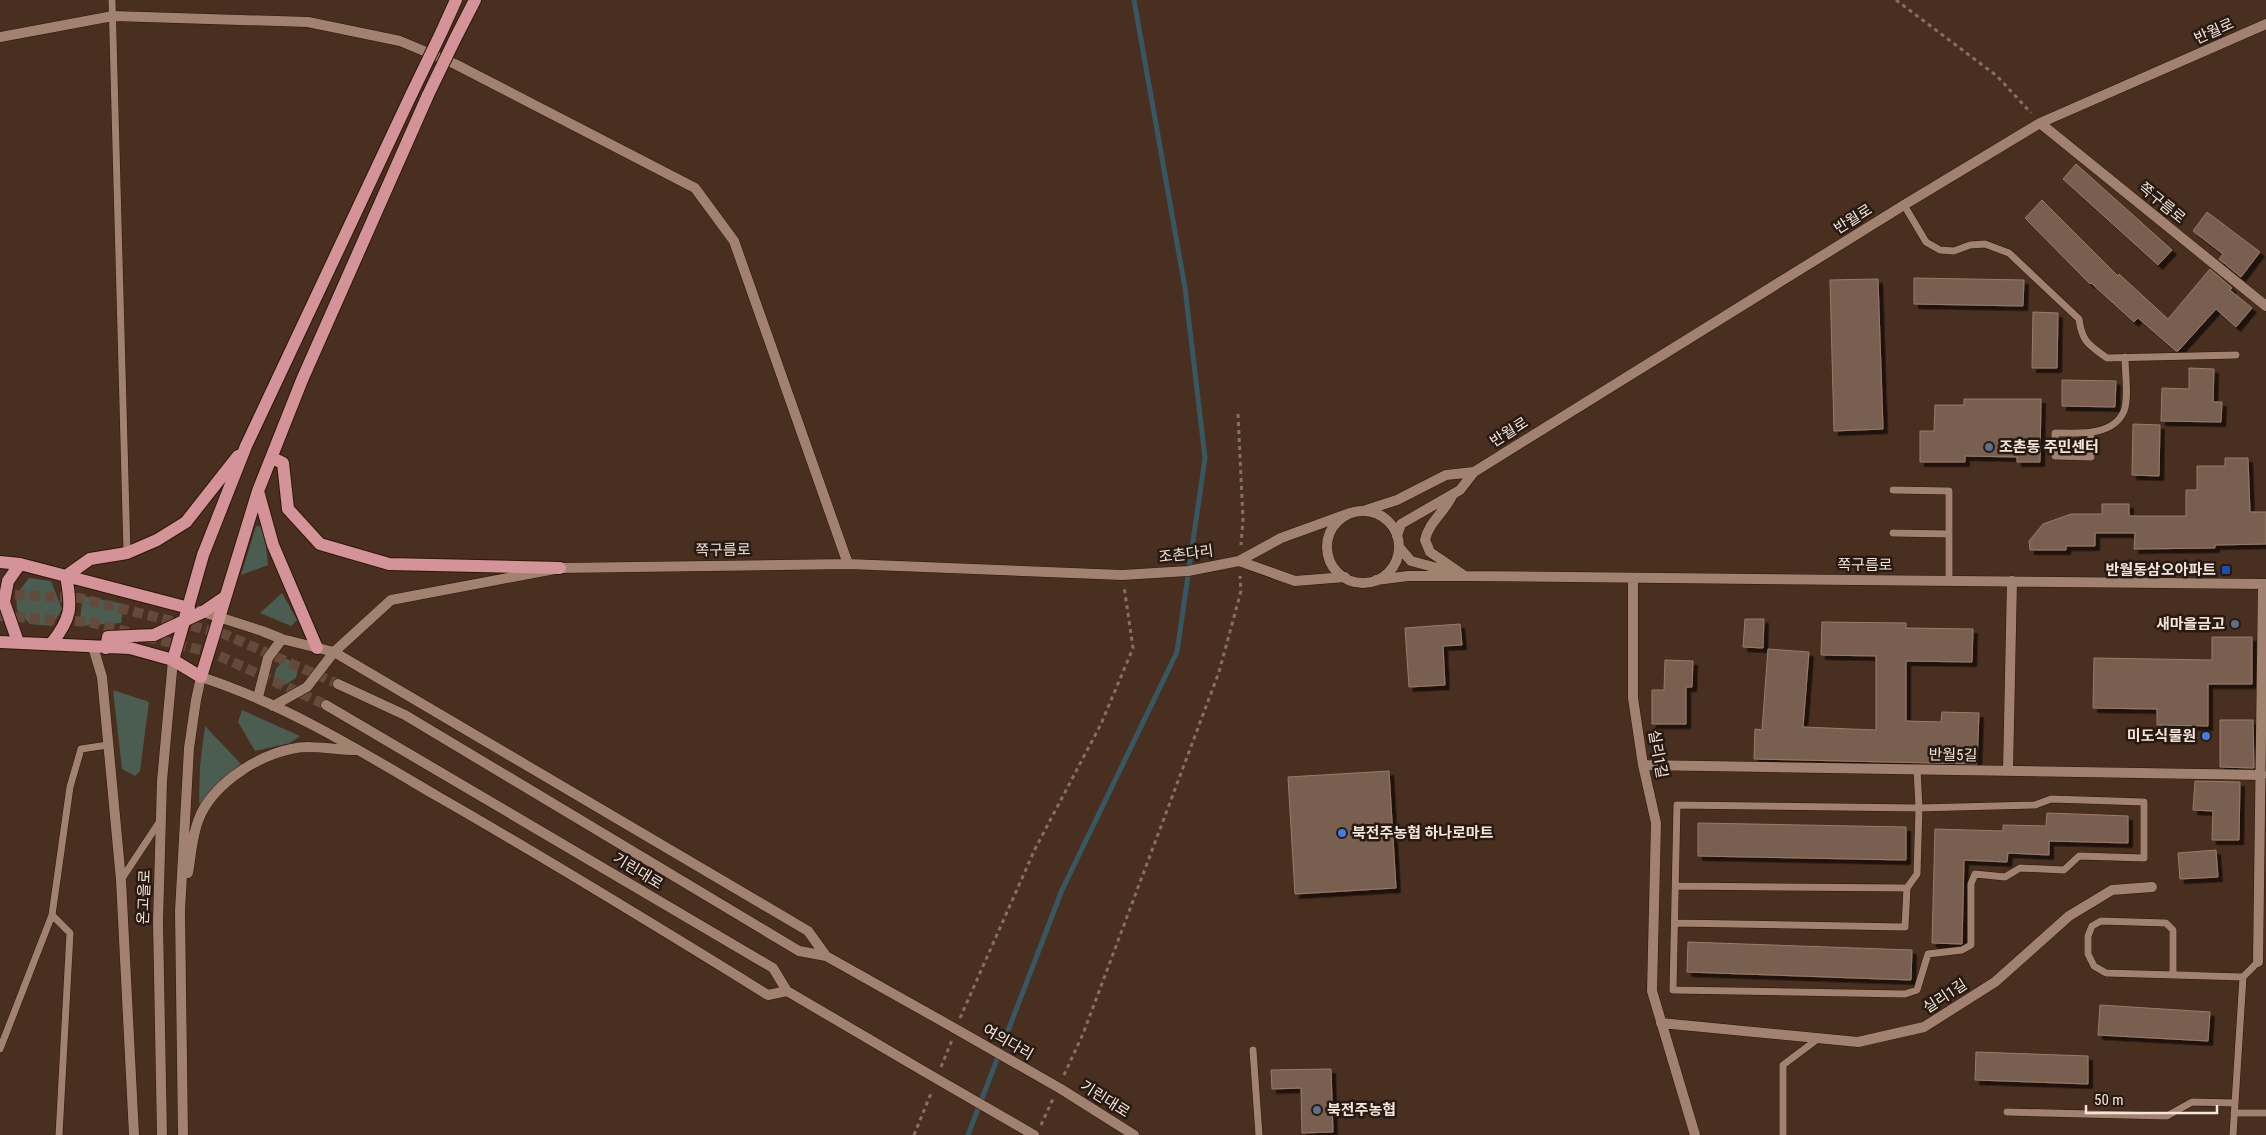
<svg xmlns="http://www.w3.org/2000/svg" width="2266" height="1135" font-family="'Roboto Condensed','Noto Sans KR',sans-serif">
<style>
.green{fill:#4b5c51}
.lines{fill:none;stroke-linecap:round;stroke-linejoin:round}
.stream{stroke:#375762;stroke-width:5}
.building{fill:#795f50;stroke:#9a7b69;filter:url(#shadow)}
.tertiary-tunnel{stroke:#634a3b;stroke-width:10;stroke-dasharray:10 5;stroke-linecap:butt}
.service-casing{stroke:#2e1607;stroke-width:8}
.minor-casing{stroke:#2e1607;stroke-width:11}
.tertiary-casing{stroke:#2e1607;stroke-width:11}
.primary-casing{stroke:#2e1607;stroke-width:14}
.path{stroke:#867062;stroke-width:3;stroke-dasharray:4 4;stroke-linecap:butt}
.service{stroke:#a18270;stroke-width:7}
.minor{stroke:#a18270;stroke-width:10}
.tertiary{stroke:#a18270;stroke-width:10}
.primary{stroke:#d39399;stroke-width:12}
.tertiary-bridge-casing{stroke:#2e1607;stroke-width:11;stroke-linecap:butt}
.primary-bridge-casing{stroke:#2e1607;stroke-width:14;stroke-linecap:butt}
.tertiary-bridge{stroke:#a18270;stroke-width:10}
.primary-bridge{stroke:#d39399;stroke-width:12}
.service-dot{fill:#5c6f8a;stroke:#261a13;stroke-width:2}
.transit-dot{fill:#1a4fb4;stroke:#261a13;stroke-width:2}
.shop-dot{fill:#3f7fe0;stroke:#261a13;stroke-width:2}
.labels{text-anchor:middle;dominant-baseline:central;stroke-width:5;stroke-linejoin:round;paint-order:stroke}
.street-label{font-size:15px;fill:#f5e4da;stroke:#261a13}
.poi-label{font-size:15px;font-weight:bold;fill:#f5e4da;stroke:#261a13;text-anchor:start}
</style>
<defs>
<filter id="shadow"><feDropShadow dx="4.5" dy="4.5" stdDeviation="0" flood-color="#0009"/></filter>
</defs>
<rect width="100%" height="100%" fill="#492f1f"/>
<path class="green" d="M256,526L264,527L268,565L241,575Z
M29,578L51,581L62,609L52,626L30,624L17,610L16,595Z
M282,593L297,620L291,626L260,613Z
M83,596L124,604L121,623L79,626Z
M285,658L299,665L296,678L278,689L272,686L276,669Z
M113,690L149,702L140,771L135,776L122,769Z
M242,710L300,736L290,743L255,751L238,722Z
M205,726L241,764L229,774L203,804L199,803L200,766Z"/>
<g class="lines">
<path class="stream" d="M968,1135L1062,890L1177,652L1205,458L1185,288L1134,0"/>
</g>
<path class="building" d="M2076,164L2172,250L2158,265L2063,179Z
M2042,200L2118,276L2119,274L2168,319L2210,269L2232,288L2230,290L2252,308L2236,327L2216,309L2178,351H2176L2138,318L2134,322L2091,283L2090,284L2025,218Z
M2207,212L2260,252L2241,277L2219,259L2223,254L2193,231Z
M1914,278L2024,280L2023,306L1914,304Z
M1878,279L1883,429L1834,431L1830,280Z
M2033,312L2058,313L2057,368H2032Z
M2189,368L2214,369L2213,402H2222L2221,422L2161,421L2162,388L2189,389Z
M2062,380L2116,381L2115,407L2062,406Z
M1964,399H2041L2040,462H2017V457L1965,456V462H1920V431H1934L1935,405H1964Z
M2133,424L2160,425L2159,476L2132,475Z
M2225,458H2248L2250,512H2266V544L2215,545V548L2134,549L2135,533H2095V546H2066V550H2030L2029,541L2043,524L2071,514H2102V504H2129V516H2186V490H2197V466H2225Z
M1745,619H1764L1763,648L1743,647Z
M1822,622L1906,623V628L1973,629L1972,662L1906,661V721L1941,722L1942,712L1979,713L1977,764L1754,759L1755,729L1762,730L1768,649L1809,652L1803,727L1876,730V656L1821,655Z
M1460,624L1462,645L1443,646L1445,685L1409,687L1405,628Z
M2212,637H2252V684H2208V726L2157,725V709L2093,708L2094,658L2212,660Z
M1665,660L1693,661L1692,687H1686V724H1652V690H1664Z
M2220,720H2253L2254,768L2220,767Z
M1389,771L1396,888L1295,894L1288,777Z
M2195,781L2240,782L2239,840H2212L2213,811L2193,810Z
M2047,813L2128,816V843L2049,841V855L2008,853L2007,862L1964,860L1962,944L1932,943L1935,829L2003,831V825L2046,826Z
M1698,823L1906,827V860L1698,856Z
M2216,850L2218,877L2180,879L2178,853Z
M1688,942L1912,950L1911,980L1687,972Z
M2100,1005L2210,1012L2208,1041L2098,1035Z
M1976,1052L2088,1056V1084L1975,1080Z
M1331,1069L1333,1132L1302,1133L1301,1088L1272,1089L1271,1070Z"/>
<g class="lines">
<path class="tertiary-tunnel" d="M0,594L79,598L224,634L338,684
M0,616L89,622L132,633
M147,637L213,653L326,705"/>
<defs>
<path id="service" d="M112,0L127,553
M1904,205L1926,242L1940,250L1954,251L1970,245L1985,244L2009,253L2079,319C2082,342 2089,345 2107,358L2236,355
M2091,433V457L2055,456V433C2077,433 2113,437 2124,411C2129,399 2125,371 2125,357
M1893,490L1949,491V581
M1893,533L1949,534
M2051,799L2144,802V858L2079,856L2064,870L2020,868L2005,877L1975,874L1971,884V945L1962,950L1928,954L1917,990L1905,994L1673,990L1677,805L1919,808L2035,805Z
M121,880L160,821
M1676,886L1907,888
M1675,923L1905,927L1907,888L1917,874L1919,808L1917,769
M2173,975V930L2166,923L2101,921L2092,926L2088,936V954L2094,966L2106,973L2243,977
M0,1049L52,915
M1253,1050L1259,1135
M2007,1112L2167,1116L2192,1102L2235,1103
M2234,1113H2266
M59,1135L70,933L52,915L70,787L81,749L108,745
M1783,1135V1065L1819,1038
M2233,1135L2243,977L2258,962"/>
<path id="minor" d="M0,37L113,16L308,22L400,41L455,64L695,188L734,241L848,564
M2040,123L2266,306
M1453,494C1445,512 1428,523 1425,540L1430,552L1465,576
M1366,510L1397,500L1446,475L1474,472
M1327 547a36 36 0 1 1 72 0a36 36 0 1 1-72 0Z
M1397,536L1401,524L1460,490L1474,472L1904,205L2040,123L2266,24
M1399,547L1411,561L1452,572
M1239,561L1295,581L1345,577
M1633,579V698L1643,765L1656,823L1652,991L1695,1135
M1376,580L1408,576H1465L2266,584
M273,706L307,687L334,652L391,600L560,568L848,564L1122,575L1188,571L1239,561L1281,538L1350,513
M1643,765L2262,775
M2008,771L2012,581
M2258,962L2263,584
M1661,1023L1858,1042L1924,1027L1995,982L2069,916L2112,890L2152,887"/>
<path id="tertiary" d="M200,611L262,631L282,639L334,652L808,931L826,956
M93,647L102,677L121,880L134,1135
M338,684L405,715L799,951L826,956L940,1020
M258,697L268,658L282,639
M326,705L773,968L787,991L925,1072
M188,873C191,856 192,837 198,821C212,782 267,748 307,747C323,747 340,750 356,750
M1061,1089L1134,1135
M162,1135L158,922L162,781L173,660
M183,1135L180,911L189,748L196,700L201,677C285,704 362,752 437,796C549,860 658,927 768,995L787,991"/>
<path id="primary" d="M441,33L456,0
M455,39L475,0
M272,458L283,463L288,509L320,544L389,564L560,568
M258,491L273,545L317,648
M0,562L20,564L189,608
M66,576L90,559L127,553L157,540L186,522L238,456
M0,642L130,648L173,660L201,677L258,491L302,380L428,95
M18,642L4,602L8,581L20,564
M51,644C72,618 72,607 66,576
M106,648L108,637L154,635L203,612L225,597
M173,660L203,555L246,446L412,93"/>
</defs>
<use href="#service" class="service-casing"/>
<use href="#minor" class="minor-casing"/>
<use href="#tertiary" class="tertiary-casing"/>
<use href="#primary" class="primary-casing"/>
<path class="path" d="M1896,0L1997,76L2031,113
M1238,414L1243,519L1241,545
M960,1018L1035,849L1101,724L1133,648L1124,586
M941,1067L952,1040
M1064,1075L1083,1034L1219,672L1241,591L1240,576
M1041,1125L1053,1099
M914,1135L932,1091"/>
<use href="#service" class="service"/>
<use href="#minor" class="minor"/>
<use href="#tertiary" class="tertiary"/>
<use href="#primary" class="primary"/>
<defs>
<path id="tertiary-bridge" d="M940,1020L1061,1089
M925,1072L1034,1135"/>
<path id="primary-bridge" d="M412,93L441,33
M428,95L455,39"/>
</defs>
<use href="#tertiary-bridge" class="tertiary-bridge-casing"/>
<use href="#primary-bridge" class="primary-bridge-casing"/>
<use href="#tertiary-bridge" class="tertiary-bridge"/>
<use href="#primary-bridge" class="primary-bridge"/>
</g>
<g class="service-dot">
<circle cx="1989" cy="447" r="5"/>
<circle cx="2235" cy="624" r="5"/>
<circle cx="1317" cy="1110" r="5"/>
</g>
<rect class="transit-dot" x="2221" y="565" width="10" height="10" rx="2.5"/>
<g class="shop-dot">
<circle cx="2206" cy="736" r="5"/>
<circle cx="1342" cy="833" r="5"/>
</g>
<g class="labels">
<g class="street-label">
<text transform="translate(2214 31) rotate(-24)">반월로</text>
<text transform="translate(2162 203) rotate(39)">쪽구름로</text>
<text transform="translate(1853 219) rotate(-32)">반월로</text>
<text transform="translate(1509 432) rotate(-32)">반월로</text>
<text transform="translate(723 550) rotate(-1)">쪽구름로</text>
<text transform="translate(1186 554) rotate(-7)">조촌다리</text>
<text x="1865" y="565">쪽구름로</text>
<text transform="translate(1658 754) rotate(80)">실리1길</text>
<text transform="translate(1953 755) rotate(1)">반월5길</text>
<text transform="translate(638 871) rotate(31)">기린대로</text>
<text transform="translate(144 897) rotate(-88)">온고을로</text>
<text transform="translate(1945 996) rotate(-33)">실리1길</text>
<text transform="translate(1008 1042) rotate(30)">여의다리</text>
<text transform="translate(1105 1099) rotate(32)">기린대로</text>
</g>
<g class="poi-label">
<text x="1999" y="447">조촌동 주민센터</text>
<text x="2216" y="570" text-anchor="end">반월동삼오아파트</text>
<text x="2225" y="624" text-anchor="end">새마을금고</text>
<text x="2196" y="736" text-anchor="end">미도식물원</text>
<text x="1352" y="833">북전주농협 하나로마트</text>
<text x="1327" y="1110">북전주농협</text>
</g>
</g>
<path d="M2086 1105v8h131v-8" fill="none" stroke="#f5e4da" stroke-width="2.5"/>
<text x="2094" y="1105" font-size="15" fill="#f5e4da" stroke="#261a13" stroke-width="4" paint-order="stroke">50 m</text>
</svg>
